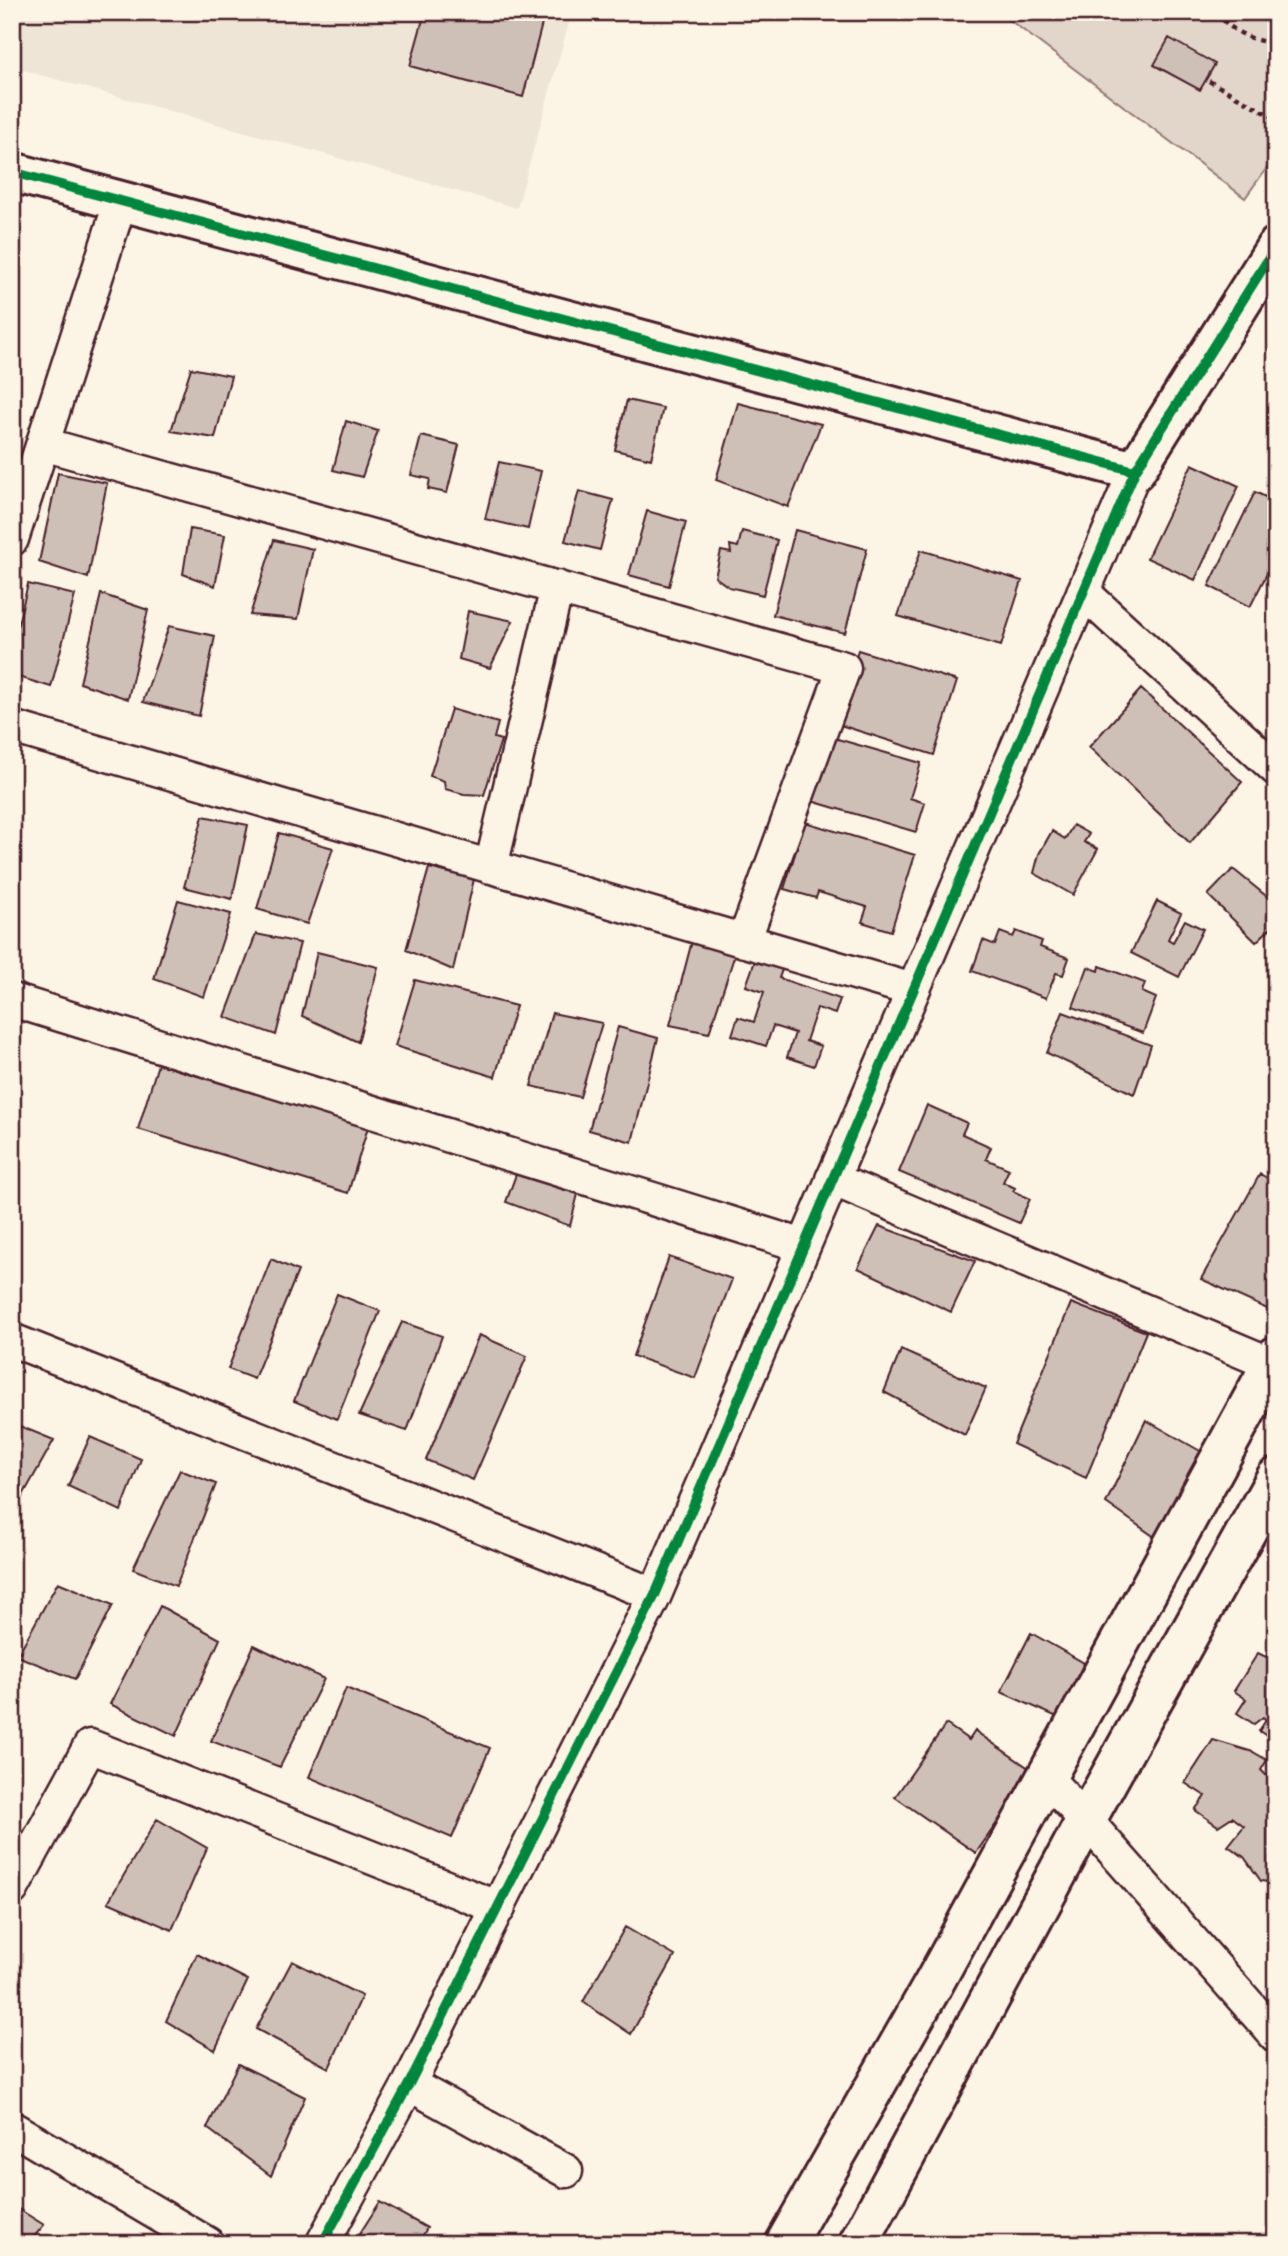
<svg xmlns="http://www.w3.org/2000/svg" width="1288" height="2256" font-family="'Indie Flower',sans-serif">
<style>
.built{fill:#eee5d7}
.park{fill:#e2d5ca;stroke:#967a7a;stroke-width:2}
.building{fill:#cfc0b7;stroke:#4a1f2b;stroke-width:2}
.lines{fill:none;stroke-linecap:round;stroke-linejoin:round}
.minor-casing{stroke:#4a1f2b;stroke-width:37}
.tertiary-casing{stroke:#4a1f2b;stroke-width:44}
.path{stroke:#4a1f2b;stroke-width:4.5;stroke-dasharray:5 5;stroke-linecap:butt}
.minor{stroke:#fcf5e5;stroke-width:32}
.tertiary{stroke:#fcf5e5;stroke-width:38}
.cycleway-casing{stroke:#fcf5e5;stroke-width:15}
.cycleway{stroke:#00873e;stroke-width:10}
</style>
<rect width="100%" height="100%" fill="#fcf5e5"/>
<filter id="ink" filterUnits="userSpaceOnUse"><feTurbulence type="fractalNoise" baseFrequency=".0143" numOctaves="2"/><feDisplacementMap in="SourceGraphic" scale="14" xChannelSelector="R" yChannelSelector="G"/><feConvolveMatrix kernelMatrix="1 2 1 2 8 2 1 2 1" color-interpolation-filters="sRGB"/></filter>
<g filter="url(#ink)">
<path class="built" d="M12,12H572L517,208L12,67Z"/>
<path class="park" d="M999,12H1276V155L1245,198Z"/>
<path class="building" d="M238,12H265L263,18Z
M425,12H545L523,97L410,66Z
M1169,38L1215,64L1200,90L1154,65Z
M12,213L19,214L12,237Z
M1276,334V353L1269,350Z
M191,368L231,376L215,438L171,431Z
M627,400L663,408L651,459L615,450Z
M738,403L821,424L788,507L716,480Z
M346,421L378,431L362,477L333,470Z
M421,436L459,445L447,493L428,489L430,479L411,475Z
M499,462L541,471L528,529L485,519Z
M1192,464L1239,486L1195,580L1147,558Z
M58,473L107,483L88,578L39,562Z
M579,491L613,500L600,550L565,541Z
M1255,492L1276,502V556L1250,607L1209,586Z
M647,511L686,522L669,586L629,575Z
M190,529L225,535L215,586L183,574Z
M795,530L867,549L845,633L773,615Z
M742,531L777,540L763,595L729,587L715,577L721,551L731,553L730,545L738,547Z
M274,540L313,549L298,619L250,615Z
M921,550L1022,581L1001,646L898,616Z
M28,584L75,595L51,687L12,675V648Z
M101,594L148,610L128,699L80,683Z
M468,611L513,621L490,668L459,659Z
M169,626L215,636L199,716L143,702Z
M858,650L957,681L934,755L834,723Z
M1141,689L1242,782L1190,843L1089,747Z
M451,709L498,723L494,738L501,740L484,795L464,794L445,789L444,781L430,776Z
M827,736L921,763L910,798L925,803L916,832L808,800Z
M203,816L248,825L232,899L184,887Z
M805,822L915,855L891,931L862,922L867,907L818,892L816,898L784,889Z
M1073,825L1089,834L1084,842L1098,849L1073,895L1034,873L1039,854L1052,831L1065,839Z
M279,833L333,848L307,924L257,909Z
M429,868L474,879L453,970L406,950Z
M1233,869L1276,904V923L1256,942L1208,895Z
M178,900L231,914L204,997L154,979Z
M1157,901L1181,913L1168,939L1173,942L1185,920L1203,929L1179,977L1131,953Z
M1016,931L1042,941L1040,947L1069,958L1063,975L1056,973L1046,998L972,971L983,940L995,945L1000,932L1013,937Z
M256,934L300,943L276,1035L225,1017Z
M692,941L735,954L709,1033L670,1025Z
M317,952L378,967L358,1042L302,1016Z
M756,958L783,967L779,978L840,999L835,1014L817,1008L806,1041L821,1046L814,1066L787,1057L795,1033L773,1026L766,1046L732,1035L738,1017L754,1022L764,992L746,986Z
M1100,966L1145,983L1142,992L1156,998L1143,1033L1073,1007L1088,967L1099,971Z
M415,980L516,1006L495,1077L395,1046Z
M1063,1012L1151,1045L1134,1094L1047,1053Z
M552,1013L602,1023L580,1097L531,1086Z
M618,1027L658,1038L632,1142L589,1130Z
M158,1064L368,1127L348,1193L138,1129Z
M927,1105L967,1123L962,1134L991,1147L986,1159L1009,1169L1003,1182L1015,1188L1013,1191L1030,1199L1019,1223L899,1172Z
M518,1169L579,1190L570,1226L506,1202Z
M1260,1174L1276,1183V1313L1201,1279Z
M879,1226L975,1261L951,1312L858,1268Z
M669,1257L732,1279L695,1378L633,1356Z
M271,1259L298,1271L254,1379L228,1369Z
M337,1294L380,1311L337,1419L294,1401Z
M1071,1303L1146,1332L1086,1478L1013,1444Z
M402,1322L442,1336L407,1431L359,1415Z
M479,1335L527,1356L473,1480L426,1460Z
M901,1350L986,1388L965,1435L884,1392Z
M1146,1420L1209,1456L1159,1540L1106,1503Z
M12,1423L54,1440L12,1515Z
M90,1437L141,1459L121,1511L68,1486Z
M180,1470L216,1484L176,1586L133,1569Z
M58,1582L113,1605L75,1679L17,1656Z
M160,1606L220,1639L176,1736L110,1704Z
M1031,1633L1084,1663L1057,1717L1001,1692Z
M254,1645L324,1679L280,1767L211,1741Z
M1273,1647L1276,1649V1739L1273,1740L1259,1731L1266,1720L1263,1717L1254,1724L1237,1713L1246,1699L1234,1691L1258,1653L1266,1657Z
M346,1688L490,1748L452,1838L309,1777Z
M946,1724L969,1740L975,1731L1033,1771L976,1853L895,1797Z
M1213,1740L1253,1752L1267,1760L1261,1770L1276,1785V1883L1261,1881L1244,1857L1228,1846L1244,1826L1232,1817L1218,1826L1195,1810L1205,1796L1185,1783Z
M157,1819L207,1848L172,1930L108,1902Z
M625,1927L675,1956L631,2034L583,2002Z
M197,1954L248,1980L215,2050L166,2021Z
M292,1961L362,1996L329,2068L256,2029Z
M238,2064L305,2097L271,2176L207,2128Z
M380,2202L427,2228L418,2244H353Z
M12,2205L44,2225L28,2244H12Z"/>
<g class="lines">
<defs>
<path id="minor" d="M43,444L844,668L744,941
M12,539L121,200
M1083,592L1276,769
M12,727L913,990
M491,867L557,587
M12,1000L804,1246
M832,1179L1276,1366
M12,1340L655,1595
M1045,1777L1086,1820L1276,2036
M12,1889L90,1746L499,1908
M409,2084L566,2171
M12,2128L208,2244
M322,2244L409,2084L655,1595L1135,471"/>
<path id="tertiary" d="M12,172L1135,471L1276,247
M785,2244L934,1983L1276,1356
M858,2244L1086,1820L1276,1478"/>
</defs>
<use href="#minor" class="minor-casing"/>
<use href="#tertiary" class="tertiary-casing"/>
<path class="path" d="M1217,12C1229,31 1254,42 1276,43
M1272,43L1276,56
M1209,81L1275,118L1276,96"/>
<use href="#minor" class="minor"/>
<use href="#tertiary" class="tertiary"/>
<defs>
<path id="cycleway" d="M12,172L1135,471L1276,247
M322,2244L409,2084L655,1595L1135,471"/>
</defs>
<use href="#cycleway" class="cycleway-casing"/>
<use href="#cycleway" class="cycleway"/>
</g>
</g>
<rect width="1288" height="2256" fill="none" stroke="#fcf5e5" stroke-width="42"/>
<rect x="21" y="21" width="1246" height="2214" fill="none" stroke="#4a1f2b" stroke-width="2.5" filter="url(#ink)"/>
</svg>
